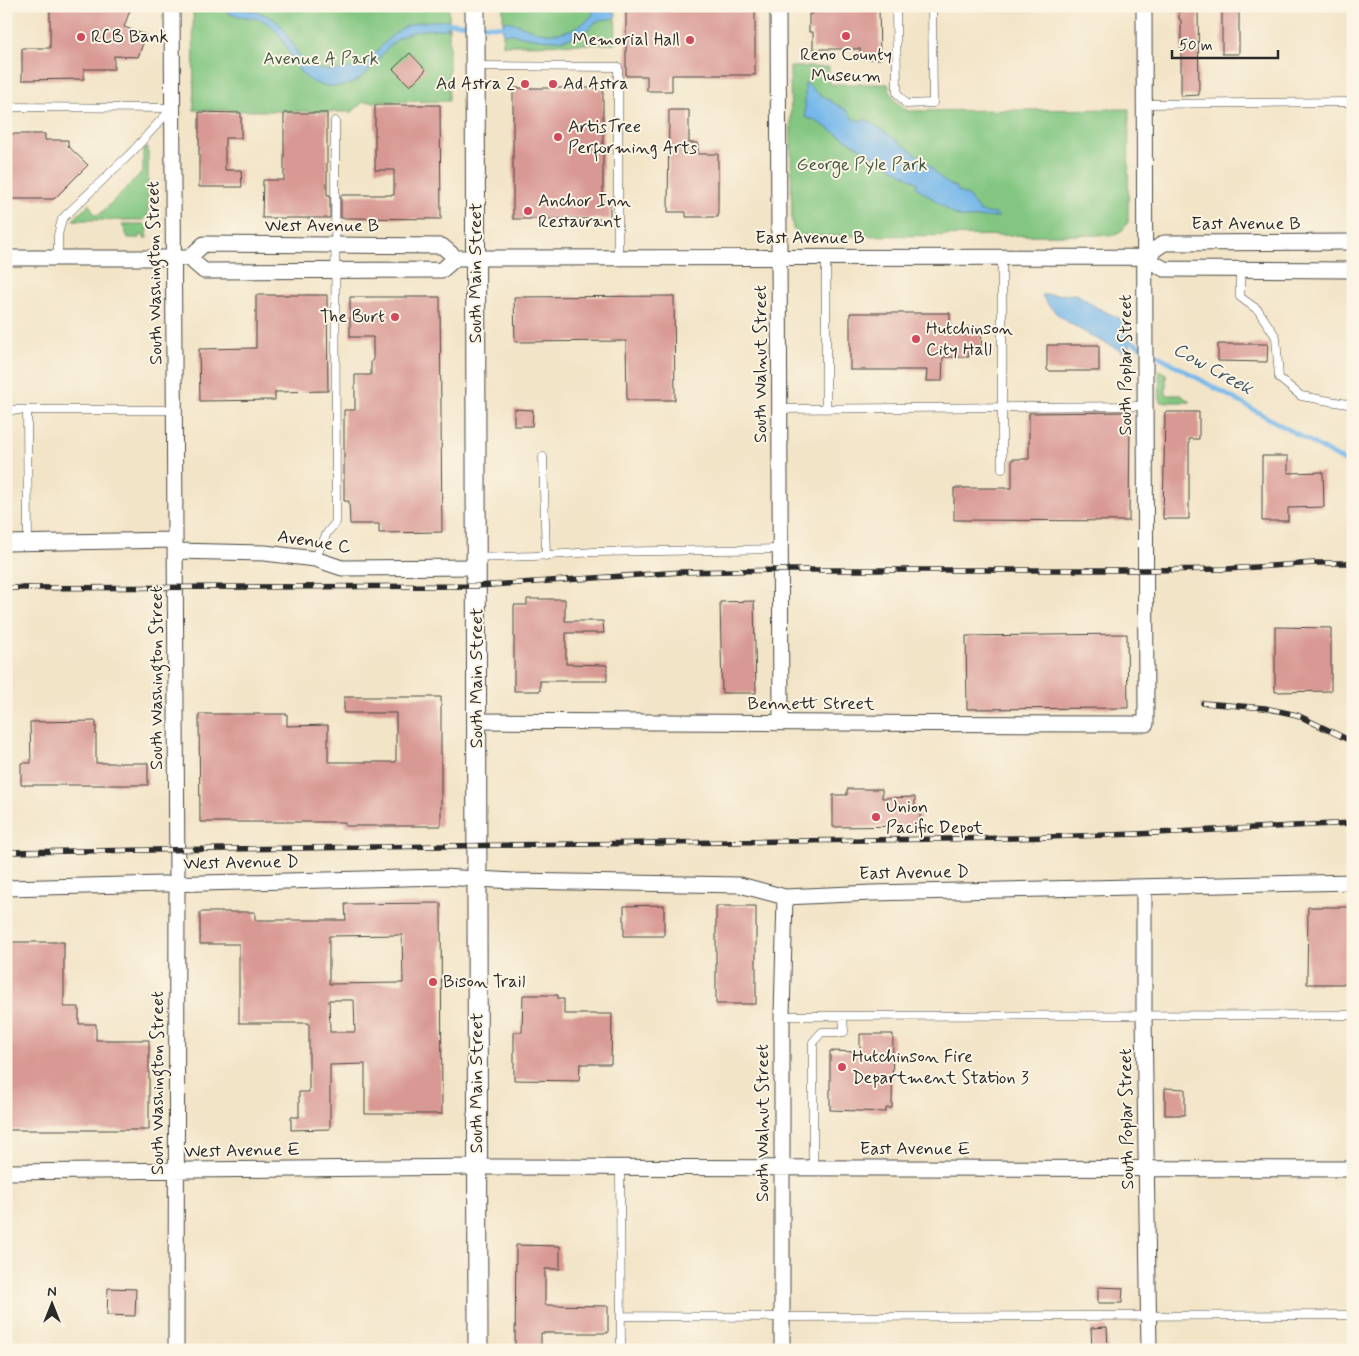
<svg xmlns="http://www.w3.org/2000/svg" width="1359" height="1356" font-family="Mynerve,sans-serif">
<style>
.green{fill:#82c681;stroke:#567856}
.water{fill:#75b7ea;stroke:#50718a}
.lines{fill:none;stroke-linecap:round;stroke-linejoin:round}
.stream{stroke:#75b7ea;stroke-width:4.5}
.building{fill:#d89893;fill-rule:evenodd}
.service-casing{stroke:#494742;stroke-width:9}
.minor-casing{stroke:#494742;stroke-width:17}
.tertiary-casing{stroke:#494742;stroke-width:21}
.service{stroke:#fff;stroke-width:8}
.minor{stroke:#fff;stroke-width:15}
.tertiary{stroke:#fff;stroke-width:19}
.rail-casing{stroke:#2b2b2b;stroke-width:5.5}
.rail{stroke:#fcf5e5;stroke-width:4;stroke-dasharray:11;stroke-linecap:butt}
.poi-dot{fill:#d1495b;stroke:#fcf5e5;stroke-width:2}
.labels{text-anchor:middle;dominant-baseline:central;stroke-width:4;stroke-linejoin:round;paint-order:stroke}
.poi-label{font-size:18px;fill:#2b2b2b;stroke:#fcf5e5;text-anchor:start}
.park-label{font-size:18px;fill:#455a45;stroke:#fcf5e5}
.street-label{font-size:18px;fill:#2b2b2b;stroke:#fcf5e5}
.water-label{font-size:19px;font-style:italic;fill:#415564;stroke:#fcf5e5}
</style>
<rect width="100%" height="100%" fill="#fcf5e5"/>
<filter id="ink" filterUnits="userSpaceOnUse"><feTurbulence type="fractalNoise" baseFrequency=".02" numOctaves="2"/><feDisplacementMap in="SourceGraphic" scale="10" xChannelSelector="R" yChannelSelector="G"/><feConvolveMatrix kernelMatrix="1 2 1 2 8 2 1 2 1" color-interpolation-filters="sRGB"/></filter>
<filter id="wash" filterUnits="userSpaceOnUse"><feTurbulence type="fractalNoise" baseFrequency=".0096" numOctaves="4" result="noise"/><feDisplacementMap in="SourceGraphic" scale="20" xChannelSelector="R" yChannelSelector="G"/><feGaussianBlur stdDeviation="1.12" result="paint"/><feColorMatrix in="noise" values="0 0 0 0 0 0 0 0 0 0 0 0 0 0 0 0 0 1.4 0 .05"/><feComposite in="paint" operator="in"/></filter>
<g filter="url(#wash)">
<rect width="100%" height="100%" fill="#f2e4c7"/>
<path class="green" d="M193,6H449V101L363,102L352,112L194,110Z
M503,6H615L616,44L503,45Z
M790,67H829V84H888C891,98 897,103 908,111L1129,109L1128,222L1121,232L1115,235L800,236L793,229L792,220Z
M148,148V216L144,220H73L89,204L95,215H99L143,171V149Z
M122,224H144L148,228L147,238H144L143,235H140V238H128Z
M1159,370L1166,374V395H1181L1190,402H1160Z"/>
<path class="water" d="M208,6C226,6 261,9 275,20C296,36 292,65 322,70C339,72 359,68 372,56C383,46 390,35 403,28C418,20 432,21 448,21V29C433,30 417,28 403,36C375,50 371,91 327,86C289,82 293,40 267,23C257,16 245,18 234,15C229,14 225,9 220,9C217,8 212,10 209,11L207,9Z
M594,6H608L616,14V16C610,21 603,18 598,21C592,24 588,30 583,33C557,47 530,36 503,33V21C515,21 522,27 533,30C554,38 576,31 592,16Z
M805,82L817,93L846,110L853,119L861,121L866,119C885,132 905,146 924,160C934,169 942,184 956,187L959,192L968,196L979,211L985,213L996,214L999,217L965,218L957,216L916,187L918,183L816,121L805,117Z
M1077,294L1096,307L1129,323V352H1124C1101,341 1052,319 1042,295Z"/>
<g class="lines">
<path class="stream" d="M442,23L470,24
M480,25L507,27
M1124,337L1141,347
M1148,350L1353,466"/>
</g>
<g id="blocks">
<path class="building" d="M50,6H118L130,10L124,27L146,35L138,57L114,56V69H84V79L22,80V48H50Z
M626,6H755V75H672V91H647V76H626Z
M813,6H879L880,59H860V49H813V32H809V14H813Z
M1179,6H1198L1199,95L1181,96V20L1179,19Z
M1222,12H1239V54H1222Z
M410,53L426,70L410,86L393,69Z
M513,88H603V203H610V219H513Z
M375,105H440L441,219L341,218V195H394V170H375Z
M669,110H689V143H698V154H718V217H686V212H668Z
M199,112L241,113V138H225V170H241L242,187H199Z
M284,113H327V195H330V218H262L263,180H284Z
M6,134H45V140H68V146L88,165L54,199H6Z
M256,295H327L328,391L275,392V400L200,401L199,349L256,348Z
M674,296L675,400H627L626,341L515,342L514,297Z
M350,297H440L442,532L379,533V524H350L349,501H344V410H355V375H371V361H373V337H350Z
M850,313H950V327H982L981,350H968L969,357H943L942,381H926L927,370H850Z
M1218,344H1268L1267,362L1218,361Z
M1047,345H1099V371H1050L1047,370Z
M514,409L533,410L532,426H514Z
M1130,412L1129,521L954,520V488H1012V459H1029V413Z
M1165,412H1199V439H1189V519H1163Z
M1262,456H1288V473L1323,472L1324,507L1288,508V521H1262Z
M527,599H565V621H603L604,633H566V664L607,665V681H540V691H514V605H527Z
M754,601L756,693H722L720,602Z
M1275,627L1331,628V691L1275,692Z
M1127,634L1128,708L967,709L966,636Z
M344,697H441V826H345V822H200L199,714H287V726L328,725V762H396V713H344Z
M96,721V763H148V785H21V763H31L30,722Z
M847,789H882V798L915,797V808L920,807V826L833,827V795H847Z
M441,903L442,1114H365V1064L330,1065V1129L291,1130V1117H299V1092H309V1023H239V944H200V912H255V920H346L345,904ZM402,935L403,983L329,984V936ZM329,1000H354L355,1032H330Z
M664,905V936H624V906Z
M716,906H756V1004H716Z
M1308,907H1353V984H1307Z
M6,942H64V1007H79V1024H96V1040H149V1130H6Z
M523,995H558V999H564V1014H612L611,1064H580L579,1081L514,1080V1032H522Z
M860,1034H893L892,1108H886V1112L830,1110V1051L860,1052Z
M1165,1088L1185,1089V1115H1165Z
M516,1245L560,1246V1269H545V1305L608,1306V1333H541V1349L515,1350Z
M1098,1287L1123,1288L1122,1303H1098Z
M108,1288L136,1289L135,1316L107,1315Z
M1107,1327L1108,1350H1092L1091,1328Z"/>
</g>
</g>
<g filter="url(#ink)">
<use href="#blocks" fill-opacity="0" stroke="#494742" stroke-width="1"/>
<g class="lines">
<defs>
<path id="service" d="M896,6L897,93L906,104L933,103L932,6
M476,66L618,67V258
M1143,104L1353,102
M6,107L172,108
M826,257V409
M1002,257V469
M58,258V235L62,219L132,152L171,109
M1240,270V297L1258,310L1276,337L1279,378L1301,396L1353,405
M779,409L1144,406
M6,410H175
M27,410L28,542
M543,457L546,556
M476,558L534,556L594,552L780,549
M315,559L327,533L336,522L335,121
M782,1016L1353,1015
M620,1167L621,1350
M813,1167V1042L822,1032H844L843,1016
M621,1316L782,1317L1353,1315"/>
<path id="minor" d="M172,6L177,883L176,1350
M778,6L781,722
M1144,257L1164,243L1353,242
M6,258H189L204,271L442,270L456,258L1144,257L1164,269L1353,270
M189,258L204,244L442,246L456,258
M6,543L175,540
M175,551L265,553L315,559L342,568L476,567
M477,721C700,724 923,723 1146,724L1144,6
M1144,887V1015L1149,1350
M6,888L442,877L514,881L740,885L785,897L872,893L1353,882
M6,1172L477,1167L1353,1169
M782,1350V1016L785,897"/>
<path id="tertiary" d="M475,6L478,1350"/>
</defs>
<use href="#service" class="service-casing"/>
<use href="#minor" class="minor-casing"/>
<use href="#tertiary" class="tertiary-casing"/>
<use href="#service" class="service"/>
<use href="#minor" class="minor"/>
<use href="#tertiary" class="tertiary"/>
<defs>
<path id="rail" d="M6,588L477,586L682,572L780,570H1146L1227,569L1314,563H1353
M1203,703L1265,708L1297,715L1353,742
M6,852L1016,838L1137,834L1353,823"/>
</defs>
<use href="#rail" class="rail-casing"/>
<use href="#rail" class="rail"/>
</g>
</g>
<g class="poi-dot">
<circle cx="846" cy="36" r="5"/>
<circle cx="81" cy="37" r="5"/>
<circle cx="690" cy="40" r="5"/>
<circle cx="525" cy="84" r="5"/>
<circle cx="553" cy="84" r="5"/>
<circle cx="558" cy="137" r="5"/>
<circle cx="528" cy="211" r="5"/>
<circle cx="395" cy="317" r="5"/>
<circle cx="916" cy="339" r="5"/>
<circle cx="876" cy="817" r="5"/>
<circle cx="433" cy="982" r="5"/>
<circle cx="842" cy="1067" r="5"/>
</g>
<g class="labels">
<g class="poi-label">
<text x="91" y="37">RCB Bank</text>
<text x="680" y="40" text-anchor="end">Memorial Hall</text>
<text x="846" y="55" text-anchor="middle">Reno County<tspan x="846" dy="21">Museum</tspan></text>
<text x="515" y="84" text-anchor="end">Ad Astra 2</text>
<text x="563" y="84">Ad Astra</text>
<text x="568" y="127">ArtisTree<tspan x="568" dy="21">Performing Arts</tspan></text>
<text x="538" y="201">Anchor Inn<tspan x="538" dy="21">Restaurant</tspan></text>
<text x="385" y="317" text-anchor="end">The Burt</text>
<text x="926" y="329">Hutchinson<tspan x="926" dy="21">City Hall</tspan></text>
<text x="886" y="807">Union<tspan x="886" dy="21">Pacific Depot</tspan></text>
<text x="443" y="982">Bison Trail</text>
<text x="852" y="1057">Hutchinson Fire<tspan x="852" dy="21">Department Station 3</tspan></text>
</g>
<g class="park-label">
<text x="321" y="59">Avenue A Park</text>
<text x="862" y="165">George Pyle Park</text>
</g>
<g class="street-label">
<text x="1246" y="224">East Avenue B</text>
<text x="322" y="226">West Avenue B</text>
<text x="810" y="238">East Avenue B</text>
<text transform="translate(155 273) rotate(-91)">South Washington Street</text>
<text transform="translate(476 273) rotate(-90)">South Main Street</text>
<text transform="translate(761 364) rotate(-90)">South Walnut Street</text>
<text transform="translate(1126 365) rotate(-90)">South Poplar Street</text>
<text transform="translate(314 542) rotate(9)">Avenue C</text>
<text transform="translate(157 678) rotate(-90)">South Washington Street</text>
<text transform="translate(477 678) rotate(-90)">South Main Street</text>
<text x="811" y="704">Bennett Street</text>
<text transform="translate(241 863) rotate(-1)">West Avenue D</text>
<text transform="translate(914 873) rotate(-1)">East Avenue D</text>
<text transform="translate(158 1083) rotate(-90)">South Washington Street</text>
<text transform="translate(477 1083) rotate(-90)">South Main Street</text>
<text transform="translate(1127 1119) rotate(-91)">South Poplar Street</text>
<text transform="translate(763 1123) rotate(-90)">South Walnut Street</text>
<text x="915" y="1149">East Avenue E</text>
<text transform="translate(242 1151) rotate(-1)">West Avenue E</text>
</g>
<g class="water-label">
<text transform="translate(1213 369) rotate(29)">Cow Creek</text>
</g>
</g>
<rect width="1359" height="1356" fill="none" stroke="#fcf5e5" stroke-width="25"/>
<g transform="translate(52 1304)" stroke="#fcf5e5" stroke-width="4" paint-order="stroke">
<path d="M0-4L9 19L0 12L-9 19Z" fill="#2b2b2b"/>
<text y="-8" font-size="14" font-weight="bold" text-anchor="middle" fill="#2b2b2b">N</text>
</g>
<path d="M1172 50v8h106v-8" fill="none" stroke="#2b2b2b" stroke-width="2.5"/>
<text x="1179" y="50" font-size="15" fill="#2b2b2b" stroke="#fcf5e5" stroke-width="4" paint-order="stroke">50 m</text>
</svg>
